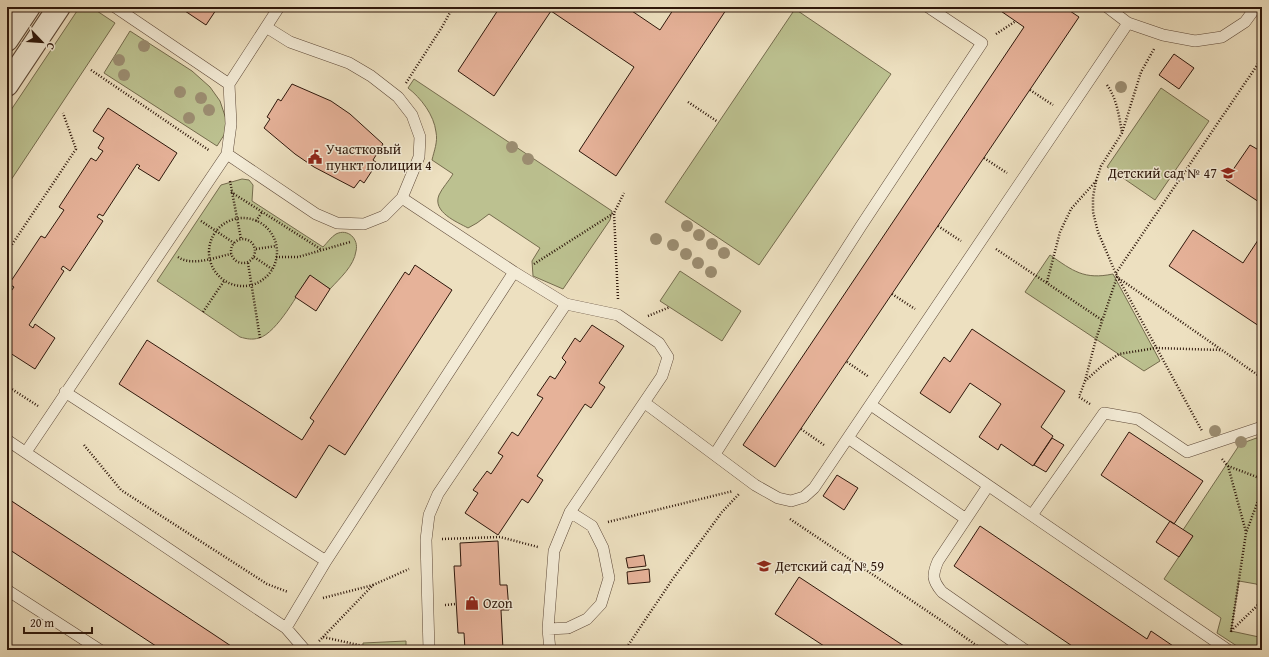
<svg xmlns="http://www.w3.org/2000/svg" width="1269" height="657" font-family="'Gentium Book Plus',serif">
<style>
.green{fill:#bcc190;stroke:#756c4e}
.building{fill:#e6b299;stroke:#2e170b}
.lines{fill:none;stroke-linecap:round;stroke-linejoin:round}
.service-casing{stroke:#5e4938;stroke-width:12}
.tertiary-casing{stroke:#5e4938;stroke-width:24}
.path{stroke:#2e170b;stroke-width:2.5;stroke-dasharray:1 2;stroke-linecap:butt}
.service{stroke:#f3ebd6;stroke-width:11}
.tertiary{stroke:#f3ebd6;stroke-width:22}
.tree{fill:#9c8e72}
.labels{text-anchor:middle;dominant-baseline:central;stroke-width:3;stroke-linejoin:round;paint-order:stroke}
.poi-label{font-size:14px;fill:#2e170b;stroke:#f3ebd6;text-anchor:start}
</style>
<rect width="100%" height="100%" fill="#ede0c0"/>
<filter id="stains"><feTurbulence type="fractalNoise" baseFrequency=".005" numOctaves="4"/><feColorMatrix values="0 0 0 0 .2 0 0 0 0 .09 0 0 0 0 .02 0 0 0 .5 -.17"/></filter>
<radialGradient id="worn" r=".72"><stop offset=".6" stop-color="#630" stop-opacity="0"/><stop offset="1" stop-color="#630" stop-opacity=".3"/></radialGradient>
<path class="green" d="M84,7H91L115,23L7,186V116L79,8Z
M795,9L891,74L759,265L665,202Z
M130,31L192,71L210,87L220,101L226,119V132L217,146L104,73Z
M414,79L612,211L610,220L563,289L533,276L532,261L540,248L489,214L477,223L468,228C457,222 432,212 439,195C442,188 449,181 453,174L432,160C434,151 438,142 436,132C434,115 421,98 408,88Z
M1161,88L1209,121L1155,200L1107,167Z
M242,179L249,180L253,185L252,201L323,247C327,243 331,237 336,234C348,228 359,239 356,251C354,266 340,278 330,289L309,276C299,292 277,333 259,338C252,340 247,339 240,337L157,281L221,185Z
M1050,255C1073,271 1084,280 1113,274L1160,361L1144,371L1025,292Z
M680,271L741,311L722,341L660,301Z
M1262,436V587L1256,584L1239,581L1231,631L1259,637L1262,636V650H1243L1217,633L1221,618L1164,579L1192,537L1183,530L1240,444Z
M406,641V650H363V643Z"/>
<path class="building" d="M179,7H218L206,25Z
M500,7H626L660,30L675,7H728L616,176L579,151L634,67L551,11L494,96L458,71Z
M995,7H1064L1079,17L775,467L743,445L1024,27Z
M1174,54L1194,68L1179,89L1159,75Z
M292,84L331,101L350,114L383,144L373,160L377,163L364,183L360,180L354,188L314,167L295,154L264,128L270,119L267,117L278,99L281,101Z
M108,108L177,153L159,181L138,168L140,166L137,164L103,216L99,214L97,217L103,221L70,271L63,266L61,269L64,271L29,325L33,328L35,324L55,338L35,369L7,351V297L14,287L9,284L41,236L45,238L64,210L59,207L91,158L96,161L103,151L98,148L104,138L93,131Z
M1250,145L1262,152V204L1226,180Z
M1193,230L1243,263L1262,234V328L1169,266Z
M415,265L452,290L345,455L329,445L296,498L119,384L147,340L302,440L314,421L310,418L405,272L409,275Z
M310,275L330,289L316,311L295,297Z
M592,325L624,346L599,383L605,387L591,408L585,404L537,476L543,480L536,491L528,503L522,499L498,535L465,513L478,493L473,490L487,471L491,474L503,456L498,453L512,432L518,436L543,398L537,395L550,376L555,379L566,362L562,358L575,338L580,342Z
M972,329L1065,391L1041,427L1053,436L1033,466L1001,444L998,450L979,437L1001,404L970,383L950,413L920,393L944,357L950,362Z
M1129,432L1203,481L1174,524L1101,475Z
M1052,438L1064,445L1046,472L1034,465Z
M837,475L858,488L844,510L823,496Z
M7,498L210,632L237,650H162L7,548Z
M1170,521L1193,536L1179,557L1156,542Z
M980,526L1147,639L1151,631L1179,650H1078L954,566Z
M498,541L500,585H507L509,610H501L503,650H465L464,633H458L454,566H461L460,543Z
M644,555L646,566L628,568L626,558Z
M649,569L650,582L628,584L627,572Z
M799,577L904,646L901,650H821L824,646L775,614Z"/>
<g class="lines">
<defs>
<path id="service" d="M115,7L229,84
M1107,7L1128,23L1163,35L1195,41L1222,37L1245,22L1256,7
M266,27L290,42L349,63L371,76L398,97L412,115L420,137L419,157L402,198
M227,154L316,214L337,223L364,224L384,216L402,198L514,272L566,304L618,315L659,343L668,357L662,376L570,512L554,551L548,629L550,650
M65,392L326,561
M645,403L755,485L778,498L791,501L804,497L814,488L1128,23
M871,405L1228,650
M848,438L966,519
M7,440L286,628L305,650
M26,452L227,154L231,124L229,84L279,7
M715,454L861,226L982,43L928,7
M988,486L938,561C932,575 932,580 942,592L1025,650
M1032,515L1104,413L1138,419L1187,452L1262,427
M7,590L100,650
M286,628L326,561L514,272
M548,629L568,628L587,619L601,604L609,578L603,548L592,526L570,512
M429,650L426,540L429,515L438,494L566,304"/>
<path id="tertiary" d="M7,40L29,7
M7,85L59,7"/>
</defs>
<use href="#service" class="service-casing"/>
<use href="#tertiary" class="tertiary-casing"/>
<path class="path" d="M996,34L1016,21
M1154,49L1141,72L1122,133L1101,166L1096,181L1093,197V212L1098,232L1116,274L1202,431
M91,70L210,151
M406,83L442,27L453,7
M1107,85C1117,99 1119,116 1122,133
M1030,90L1053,105
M688,102L718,122
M984,158L1007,173
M230,181L241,239
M231,192L322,250
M209 252a34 34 0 1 1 68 0a34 34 0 1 1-68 0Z
M201,221L234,243
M256,221L262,212
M938,226L961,241
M231 251a12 12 0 1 1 24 0a12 12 0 1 1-24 0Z
M256,249L276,246
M996,249L1102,320
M7,252L76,149L63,113
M178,257C193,267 215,257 231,254
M254,257L272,269
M276,257H298L350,242
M248,263L260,338
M534,264L614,213
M1116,273L1262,58
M1047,282L1060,232L1071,209L1096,181
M892,294L915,309
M618,299L614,213L624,193
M203,312L224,281
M648,316L670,307
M847,362L869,377
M1085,381L1096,339L1117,277L1262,378
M7,386L38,406
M1090,404L1079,397L1085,381L1103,365L1119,354L1156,348L1221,350
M801,429L824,445
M84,445L121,490L267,584L288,592
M1222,459L1228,466L1262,479
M1228,466L1246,532
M790,519L942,621L983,650
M608,522L733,491
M442,539L500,537L538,547
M323,598L373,585
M445,605L456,604
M1231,631L1262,601
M1231,632L1246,533L1262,490
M323,637L373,585L409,569
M319,641L323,637L363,646L371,650
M625,650L672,580L722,512L739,494"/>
<use href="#service" class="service"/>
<use href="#tertiary" class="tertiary"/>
</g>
<g class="tree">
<circle cx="144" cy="46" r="6"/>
<circle cx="119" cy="60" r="6"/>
<circle cx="124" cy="75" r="6"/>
<circle cx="1121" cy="87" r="6"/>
<circle cx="180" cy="92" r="6"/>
<circle cx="201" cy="98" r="6"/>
<circle cx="209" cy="110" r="6"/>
<circle cx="189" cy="118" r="6"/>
<circle cx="512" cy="147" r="6"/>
<circle cx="528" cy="159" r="6"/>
<circle cx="687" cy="226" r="6"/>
<circle cx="699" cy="235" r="6"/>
<circle cx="656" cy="239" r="6"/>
<circle cx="712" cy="244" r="6"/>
<circle cx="673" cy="245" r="6"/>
<circle cx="724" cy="253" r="6"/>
<circle cx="686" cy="254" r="6"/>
<circle cx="698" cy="263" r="6"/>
<circle cx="711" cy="272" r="6"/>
<circle cx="1215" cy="431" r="6"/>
<circle cx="1241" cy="442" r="6"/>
</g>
<defs>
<symbol id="civic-bare" viewBox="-9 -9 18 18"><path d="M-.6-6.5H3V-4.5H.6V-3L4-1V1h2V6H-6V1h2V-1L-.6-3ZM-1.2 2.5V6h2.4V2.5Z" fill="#8f2418" stroke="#f3ebd6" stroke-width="2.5" paint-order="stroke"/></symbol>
<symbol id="school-bare" viewBox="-9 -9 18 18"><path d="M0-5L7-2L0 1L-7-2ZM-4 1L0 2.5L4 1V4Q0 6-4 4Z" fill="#8f2418" stroke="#f3ebd6" stroke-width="2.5" paint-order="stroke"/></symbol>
<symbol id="shop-bare" viewBox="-9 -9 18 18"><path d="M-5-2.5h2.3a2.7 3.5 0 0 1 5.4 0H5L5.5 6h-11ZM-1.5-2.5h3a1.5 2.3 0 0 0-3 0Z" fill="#8f2418" stroke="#f3ebd6" stroke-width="2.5" paint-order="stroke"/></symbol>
</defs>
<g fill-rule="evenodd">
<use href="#civic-bare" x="305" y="147" width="20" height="20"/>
<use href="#school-bare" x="1218" y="163" width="20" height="20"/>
<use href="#school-bare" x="754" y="556" width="20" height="20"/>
<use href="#shop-bare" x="462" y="593" width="20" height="20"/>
</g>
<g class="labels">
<g class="poi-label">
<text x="326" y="149">Участковый<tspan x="326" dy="16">пункт полиции 4</tspan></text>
<text x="1217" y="173" text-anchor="end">Детский сад № 47</text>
<text x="775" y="566">Детский сад № 59</text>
<text x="483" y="603">Ozon</text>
</g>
</g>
<rect width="1269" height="657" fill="none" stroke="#ede0c0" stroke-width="24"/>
<rect x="8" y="8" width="1253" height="641" fill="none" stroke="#2e170b" stroke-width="2"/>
<rect x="12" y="12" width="1245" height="633" fill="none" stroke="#2e170b"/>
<g transform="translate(42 42) rotate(115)" stroke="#f3ebd6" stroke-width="3" paint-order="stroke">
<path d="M0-3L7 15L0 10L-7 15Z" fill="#2e170b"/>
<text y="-6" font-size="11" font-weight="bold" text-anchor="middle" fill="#2e170b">С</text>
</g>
<path d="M24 627v6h68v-6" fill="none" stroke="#2e170b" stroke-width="2"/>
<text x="30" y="627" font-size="12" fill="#2e170b" stroke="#f3ebd6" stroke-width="3" paint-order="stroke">20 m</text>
<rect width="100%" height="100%" filter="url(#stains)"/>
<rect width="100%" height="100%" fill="url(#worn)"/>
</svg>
